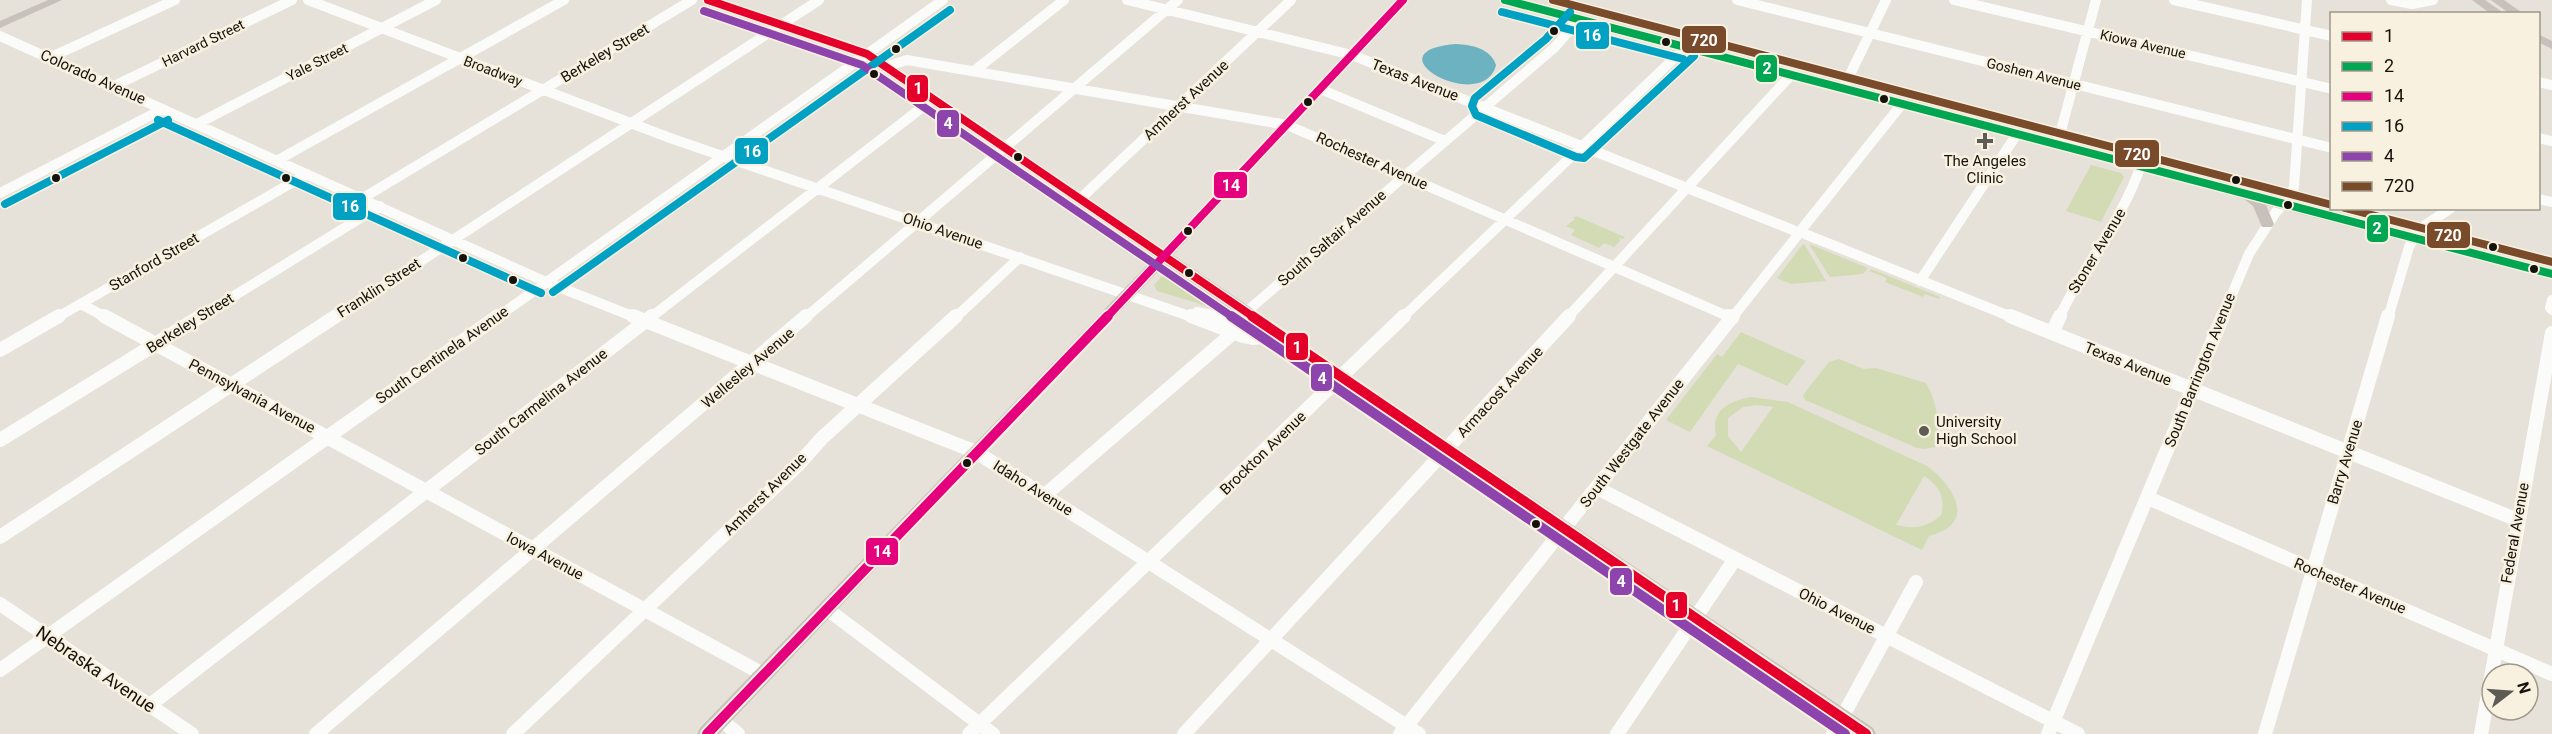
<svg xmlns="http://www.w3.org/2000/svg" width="2552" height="734" font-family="Roboto,sans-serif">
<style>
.green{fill:#d3dbb4;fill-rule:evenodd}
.water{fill:#6db2c0}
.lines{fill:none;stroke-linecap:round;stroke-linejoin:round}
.minor-far1{stroke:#fbfbf9;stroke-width:10}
.minor{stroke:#fbfbf9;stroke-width:14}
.major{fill:#c8c0ba;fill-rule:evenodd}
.bus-1-far1-casing{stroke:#f9f1e0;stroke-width:11}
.bus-1-casing{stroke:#f9f1e0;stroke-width:14}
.bus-2-casing{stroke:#f9f1e0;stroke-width:11}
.bus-3-far1-casing{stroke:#f9f1e0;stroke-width:11}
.bus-3-casing{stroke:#f9f1e0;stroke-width:14}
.bus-4-casing{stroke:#f9f1e0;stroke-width:11}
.bus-5-far1-casing{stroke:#f9f1e0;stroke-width:11}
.bus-5-casing{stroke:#f9f1e0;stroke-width:14}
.bus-6-casing{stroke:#f9f1e0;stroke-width:11}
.bus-1-far1{stroke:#e4002b;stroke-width:8}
.bus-1{stroke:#e4002b;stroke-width:10}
.bus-2{stroke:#00a651;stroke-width:8}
.bus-3-far1{stroke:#e5007d;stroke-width:8}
.bus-3{stroke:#e5007d;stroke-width:10}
.bus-4{stroke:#01a1c4;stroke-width:8}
.bus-5-far1{stroke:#8e44ad;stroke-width:8}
.bus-5{stroke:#8e44ad;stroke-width:10}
.bus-6{stroke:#7a4b2a;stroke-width:8}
.bus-dot{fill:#15120c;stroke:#f9f1e0;stroke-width:2}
.poi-dot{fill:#5e5b54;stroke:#f9f1e0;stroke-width:2}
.labels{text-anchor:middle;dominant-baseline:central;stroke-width:5;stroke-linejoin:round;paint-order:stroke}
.far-street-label{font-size:14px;fill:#15120c;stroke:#f9f1e0}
.street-label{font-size:15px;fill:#15120c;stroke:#f9f1e0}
.poi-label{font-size:15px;fill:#15120c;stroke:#f9f1e0}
.near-street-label{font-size:18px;fill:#15120c;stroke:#f9f1e0}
.line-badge{stroke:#f9f1e0;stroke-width:2}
.badge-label{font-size:16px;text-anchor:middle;font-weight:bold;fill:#fff}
</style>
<rect width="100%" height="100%" fill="#e6e2d9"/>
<path class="green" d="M2091,165L2121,173L2124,177L2101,222L2066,211Z
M1576,216L1625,237L1623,239L1619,238L1620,241L1614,247L1604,243L1599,248L1571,235L1575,230L1566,226L1575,219L1573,218Z
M1803,244L1805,245L1826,281L1791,284L1777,278Z
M1809,244L1868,268L1863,274L1830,277Z
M1871,269L1940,297L1939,299L1925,294L1923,297L1885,282L1887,278L1869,271Z
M1170,275L1217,309L1157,291L1154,285L1161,277Z
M1741,332L1806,361L1787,386L1738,364L1690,432L1666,420L1717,354L1722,357Z
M1839,359L1864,369L1876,368L1926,383C1937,402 1941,425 1935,447L1924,449L1917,448L1805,400L1803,396L1806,391L1829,362Z
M1751,397L1788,402L1927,466C1954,486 1978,524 1929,536L1922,550L1707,446L1716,435C1710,410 1730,401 1751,397ZM1757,405L1773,407L1741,452L1728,436V418L1743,407ZM1924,476C1938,484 1946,498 1941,515C1927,528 1914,529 1896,525Z"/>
<path class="water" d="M1456,44C1472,45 1490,48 1496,65C1483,116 1366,51 1456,44Z"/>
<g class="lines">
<path class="minor-far1" d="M308,0L670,138L1195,318
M1127,0L1352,55L1793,230
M1737,0L2332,148
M1954,0L2332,89
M2174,0L2332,36
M2391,0L2412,4L2433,0
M0,36L546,282L637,318
M49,58L175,0
M885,67L907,60L1287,125L1732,318
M974,71L1064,0
M2538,82L2552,85
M114,86L292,0
M1320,89L1445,141
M1843,89L1886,0
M197,124L436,0
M2538,138L2552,141
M2078,149L2059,138L2096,0
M278,160L564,0
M0,193L163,109
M363,198L692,0
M1080,199L1291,0
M2538,199L2552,202
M1801,230L1902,104
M1805,234L2014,318
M1920,281L2017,134
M2552,300L2550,308L2552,310
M81,304L107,318
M1197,312L1227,318
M56,318L307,174
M198,318L380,206
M334,318L819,0
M496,318L943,0
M650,318L933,99
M805,318L1178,0
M955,318L1020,257
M1228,318L1246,312L1554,48L1579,20
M1402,318L1686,47
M1567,318L1791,75
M1732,318L1797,236
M2059,318C2083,266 2121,222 2140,168
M2222,318L2249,254L2276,212L2290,197L2294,187L2307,0
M2388,318L2409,247L2418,230L2451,208"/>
<path class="minor" d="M104,316L763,674
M633,316L976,452L1419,734
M1191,316L1243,336L1253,338L1279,335
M1220,316H1233
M1728,316L1732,318
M2010,316L2518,520
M2052,333L2060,316
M0,350L59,316
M0,440L201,316
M1597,488L2078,734
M1045,495L1233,333
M2148,498L2552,674
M0,537L336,316
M0,604L192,734
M827,609L993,734
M0,670L498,316
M150,705L652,316
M720,719L738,734
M316,734L806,316
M513,734L797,466L822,438L956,316
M969,734L1404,316
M1184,734L1569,316
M1400,734L1733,316
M1617,734L1735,559
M1833,734L1916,582
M2048,734L2223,316
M2265,734L2388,316
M2481,734L2552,333"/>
<path class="major" d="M48,0H62L0,28V21Z
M703,0H719L871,52L1163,249L1397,0H1408L1173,255L1873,728L1876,734H1851L1165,264L719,734H697L700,728L1155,257L863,56Z
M1500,0H1518C1863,89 2207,182 2552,269V279L2266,205L2274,224L2272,227H2262L2253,206L2244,199L2074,152L1501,2Z
M2472,0H2485L2505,14H2491Z
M2491,0H2504L2524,14H2510Z
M2538,34L2552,41V49L2538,42Z"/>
<defs>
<path id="bus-1-far1" d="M708,0L867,54L1255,318"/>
<path id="bus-1" d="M1252,316L1866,734"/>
<path id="bus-2" d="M1505,0L2552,274"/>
<path id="bus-3-far1" d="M1106,318L1403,0"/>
<path id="bus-3" d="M707,734L1108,316"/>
<path id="bus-4" d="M1502,12L1683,59
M1570,12L1546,39L1475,98L1472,106L1476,115L1576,157L1584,158L1694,56
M158,120L541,293
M5,204L168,120
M553,292L950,10"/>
<path id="bus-5-far1" d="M704,11L862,65L1234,318"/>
<path id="bus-5" d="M1231,316L1845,734"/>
<path id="bus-6" d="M1553,0L2332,205
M2345,208L2552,262"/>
</defs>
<use href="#bus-1-far1" class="bus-1-far1-casing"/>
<use href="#bus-1" class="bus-1-casing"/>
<use href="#bus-2" class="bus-2-casing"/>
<use href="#bus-3-far1" class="bus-3-far1-casing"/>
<use href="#bus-3" class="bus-3-casing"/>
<use href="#bus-4" class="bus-4-casing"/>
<use href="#bus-5-far1" class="bus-5-far1-casing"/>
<use href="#bus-5" class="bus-5-casing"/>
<use href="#bus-6" class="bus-6-casing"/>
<use href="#bus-1-far1" class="bus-1-far1"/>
<use href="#bus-1" class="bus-1"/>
<use href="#bus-2" class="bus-2"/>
<use href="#bus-3-far1" class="bus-3-far1"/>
<use href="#bus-3" class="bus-3"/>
<use href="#bus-4" class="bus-4"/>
<use href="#bus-5-far1" class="bus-5-far1"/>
<use href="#bus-5" class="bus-5"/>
<use href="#bus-6" class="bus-6"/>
</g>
<g class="bus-dot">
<circle cx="1554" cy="31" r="5"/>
<circle cx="1666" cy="42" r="5"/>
<circle cx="896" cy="49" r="5"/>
<circle cx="874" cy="74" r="5"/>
<circle cx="1884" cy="99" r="5"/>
<circle cx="1308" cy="102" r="5"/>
<circle cx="1018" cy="157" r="5"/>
<circle cx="56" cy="178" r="5"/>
<circle cx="286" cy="178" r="5"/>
<circle cx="2236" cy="180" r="5"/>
<circle cx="2288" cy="205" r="5"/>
<circle cx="1188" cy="231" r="5"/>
<circle cx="2493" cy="247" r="5"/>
<circle cx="463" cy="258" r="5"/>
<circle cx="2534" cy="269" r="5"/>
<circle cx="1189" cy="273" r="5"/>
<circle cx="513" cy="280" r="5"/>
<circle cx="967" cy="463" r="5"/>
<circle cx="1536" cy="524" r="5"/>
</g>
<g class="poi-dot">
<path d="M1982 132h6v6h6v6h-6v6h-6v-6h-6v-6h6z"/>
<circle cx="1924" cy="431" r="6"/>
</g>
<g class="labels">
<g class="far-street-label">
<text transform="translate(203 43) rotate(-26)">Harvard Street</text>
<text transform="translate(2143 44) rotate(13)">Kiowa Avenue</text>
<text transform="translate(317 62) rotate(-27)">Yale Street</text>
<text transform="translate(493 71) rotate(21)">Broadway</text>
<text transform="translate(2034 74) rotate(14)">Goshen Avenue</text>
</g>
<g class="street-label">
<text transform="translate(605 53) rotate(-31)">Berkeley Street</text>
<text transform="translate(93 77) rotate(24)">Colorado Avenue</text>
<text transform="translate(1415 80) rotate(21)">Texas Avenue</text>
<text transform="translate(1186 100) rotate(-43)">Amherst Avenue</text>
<text transform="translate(1372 161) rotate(24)">Rochester Avenue</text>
<text transform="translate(943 231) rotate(19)">Ohio Avenue</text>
<text transform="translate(1332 238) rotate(-41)">South Saltair Avenue</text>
<text transform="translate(2097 251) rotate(-59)">Stoner Avenue</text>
<text transform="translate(154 262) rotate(-30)">Stanford Street</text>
<text transform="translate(379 288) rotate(-33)">Franklin Street</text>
<text transform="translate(190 323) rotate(-32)">Berkeley Street</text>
<text transform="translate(442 355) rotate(-35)">South Centinela Avenue</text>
<text transform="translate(2128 364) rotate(22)">Texas Avenue</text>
<text transform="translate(748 368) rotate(-40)">Wellesley Avenue</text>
<text transform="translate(2200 370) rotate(-68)">South Barrington Avenue</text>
<text transform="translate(1500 392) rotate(-47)">Armacost Avenue</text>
<text transform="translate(252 396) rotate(28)">Pennsylvania Avenue</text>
<text transform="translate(541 402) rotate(-38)">South Carmelina Avenue</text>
<text transform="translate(1632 443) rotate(-52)">South Westgate Avenue</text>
<text transform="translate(1263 453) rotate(-44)">Brockton Avenue</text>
<text transform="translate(2345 462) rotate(-73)">Barry Avenue</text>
<text transform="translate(1033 488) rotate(32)">Idaho Avenue</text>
<text transform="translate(765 494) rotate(-45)">Amherst Avenue</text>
<text transform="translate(2515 533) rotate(-80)">Federal Avenue</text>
<text transform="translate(545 556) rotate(28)">Iowa Avenue</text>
<text transform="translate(2350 586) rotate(23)">Rochester Avenue</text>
<text transform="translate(1837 611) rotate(27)">Ohio Avenue</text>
</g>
<g class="poi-label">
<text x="1985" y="161">The Angeles<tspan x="1985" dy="17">Clinic</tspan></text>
<text x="1936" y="422" text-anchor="start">University<tspan x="1936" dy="17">High School</tspan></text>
</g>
<g class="near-street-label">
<text transform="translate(96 669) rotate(34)">Nebraska Avenue</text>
</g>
</g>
<g class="line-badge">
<rect x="1575" y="21" width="35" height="29" rx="6" fill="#01a1c4"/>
<rect x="1681" y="25" width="46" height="29" rx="6" fill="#7a4b2a"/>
<rect x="1755" y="54" width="23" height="29" rx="6" fill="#00a651"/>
<rect x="906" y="74" width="23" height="29" rx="6" fill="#e4002b"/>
<rect x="936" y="109" width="24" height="29" rx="6" fill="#8e44ad"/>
<rect x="734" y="137" width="35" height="28" rx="6" fill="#01a1c4"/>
<rect x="2114" y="139" width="46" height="29" rx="6" fill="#7a4b2a"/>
<rect x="1213" y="171" width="35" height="28" rx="6" fill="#e5007d"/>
<rect x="332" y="192" width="35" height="29" rx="6" fill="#01a1c4"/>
<rect x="2366" y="214" width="23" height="29" rx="6" fill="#00a651"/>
<rect x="2426" y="221" width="45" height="28" rx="6" fill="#7a4b2a"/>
<rect x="1285" y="332" width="24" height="29" rx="6" fill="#e4002b"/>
<rect x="1310" y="363" width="23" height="29" rx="6" fill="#8e44ad"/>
<rect x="865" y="537" width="34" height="29" rx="6" fill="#e5007d"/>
<rect x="1609" y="567" width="24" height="29" rx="6" fill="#8e44ad"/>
<rect x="1665" y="591" width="23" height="28" rx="6" fill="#e4002b"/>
</g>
<g class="badge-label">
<text x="1592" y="41">16</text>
<text x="1704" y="46">720</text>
<text x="1767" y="74">2</text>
<text x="918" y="94">1</text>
<text x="948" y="129">4</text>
<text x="752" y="157">16</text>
<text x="2137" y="160">720</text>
<text x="1231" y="191">14</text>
<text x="350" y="212">16</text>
<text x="2377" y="234">2</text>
<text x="2448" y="241">720</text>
<text x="1297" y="353">1</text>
<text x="1322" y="384">4</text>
<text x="882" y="557">14</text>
<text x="1621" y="587">4</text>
<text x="1676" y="611">1</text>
</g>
<rect x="2330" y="12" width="210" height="198" fill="#f9f1e0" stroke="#9e988b" stroke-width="1.5"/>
<rect x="2342" y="32" width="30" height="9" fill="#e4002b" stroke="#9e988b" stroke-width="1.5"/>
<text x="2384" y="42" font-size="18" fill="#15120c">1</text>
<rect x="2342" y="62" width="30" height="9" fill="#00a651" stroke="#9e988b" stroke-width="1.5"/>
<text x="2384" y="72" font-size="18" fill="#15120c">2</text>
<rect x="2342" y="92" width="30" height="9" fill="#e5007d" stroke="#9e988b" stroke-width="1.5"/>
<text x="2384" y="102" font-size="18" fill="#15120c">14</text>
<rect x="2342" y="122" width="30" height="9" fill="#01a1c4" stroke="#9e988b" stroke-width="1.5"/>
<text x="2384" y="132" font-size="18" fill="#15120c">16</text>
<rect x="2342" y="152" width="30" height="9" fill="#8e44ad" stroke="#9e988b" stroke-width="1.5"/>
<text x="2384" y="162" font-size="18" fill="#15120c">4</text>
<rect x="2342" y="182" width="30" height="9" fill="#7a4b2a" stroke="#9e988b" stroke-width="1.5"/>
<text x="2384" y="192" font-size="18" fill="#15120c">720</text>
<g transform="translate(2510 692) rotate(73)"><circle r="28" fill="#f9f1e0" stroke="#9e988b" stroke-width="1.5"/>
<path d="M0-4.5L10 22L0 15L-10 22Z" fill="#5e5b54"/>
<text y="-9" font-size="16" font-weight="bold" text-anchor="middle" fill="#15120c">N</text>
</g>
</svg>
